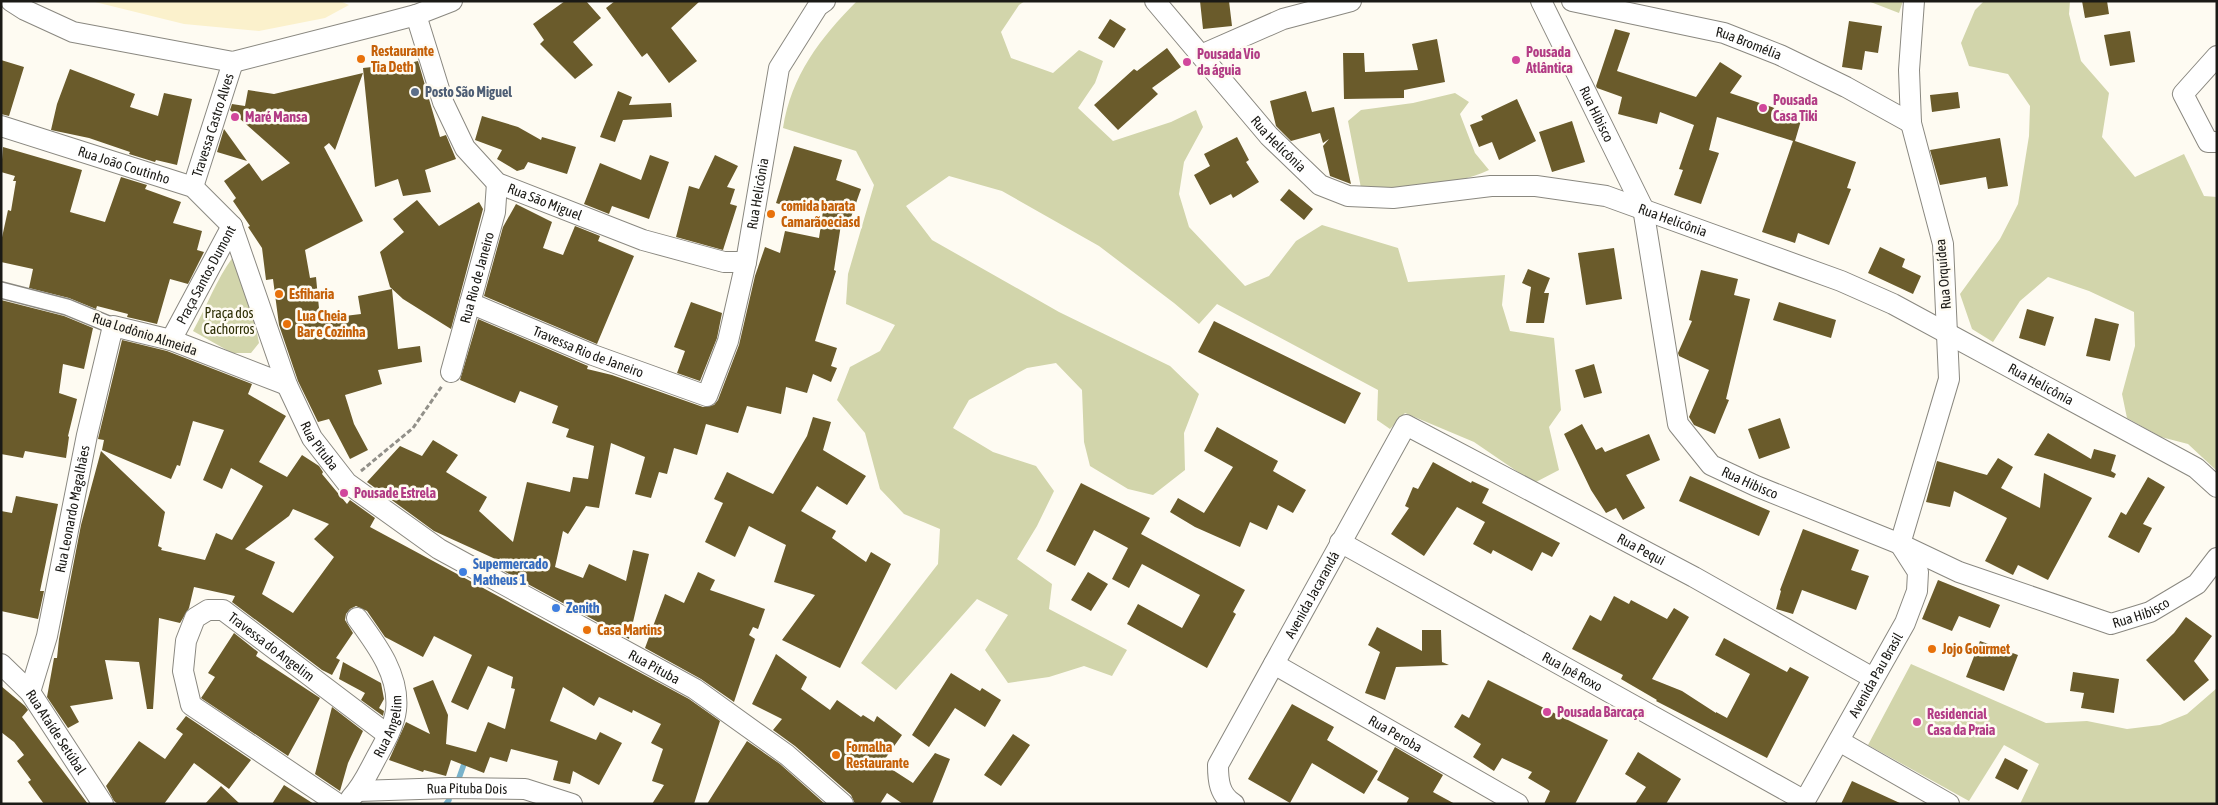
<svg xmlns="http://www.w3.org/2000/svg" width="2218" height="805" font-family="'Asap Condensed',sans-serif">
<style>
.green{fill:#d2d5ab}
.sand{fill:#fbf1cc}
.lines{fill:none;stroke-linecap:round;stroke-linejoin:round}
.stream{stroke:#79b3cb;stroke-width:5.5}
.building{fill:#6a5b2b;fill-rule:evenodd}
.pedestrian-casing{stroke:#8a8880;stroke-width:18}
.minor-casing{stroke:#8a8880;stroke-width:22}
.path{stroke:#929089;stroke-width:3;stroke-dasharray:5 2.5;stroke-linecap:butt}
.pedestrian{stroke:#fff;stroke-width:15}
.minor{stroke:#fff;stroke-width:20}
.food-dot{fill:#e8710a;stroke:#fefbf2;stroke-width:2}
.hotel-dot{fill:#d1479c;stroke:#fefbf2;stroke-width:2}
.service-dot{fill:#5c6f8a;stroke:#fefbf2;stroke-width:2}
.shop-dot{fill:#3f7fe0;stroke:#fefbf2;stroke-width:2}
.labels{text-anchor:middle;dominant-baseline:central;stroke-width:5;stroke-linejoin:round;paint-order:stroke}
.street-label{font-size:14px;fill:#1b1a16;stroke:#fefbf2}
.food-label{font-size:14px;font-weight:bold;fill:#c56008;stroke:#fefbf2;text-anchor:start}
.hotel-label{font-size:14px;font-weight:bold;fill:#b23c85;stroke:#fefbf2;text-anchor:start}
.service-label{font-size:14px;font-weight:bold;fill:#4e5e75;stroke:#fefbf2;text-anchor:start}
.park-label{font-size:14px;fill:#2d2e04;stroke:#fefbf2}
.shop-label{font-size:14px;font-weight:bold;fill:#366cbe;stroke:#fefbf2;text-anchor:start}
</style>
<rect width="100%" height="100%" fill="#fefbf2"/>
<path class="green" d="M857,1H1025L1019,5L1001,32L1011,58L1053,73L1079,50L1103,61L1095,83L1078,108L1113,141L1171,122L1196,110L1203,127L1184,162L1179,194L1189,227L1245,286L1269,276L1296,241L1322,225L1398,248L1408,282L1505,275L1502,305L1510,331L1554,338L1561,410L1549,427L1559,470L1534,483L1474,442L1405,413L1390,429L1377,420L1378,390L1217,304L1199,324L1174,303L1099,246L1002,191L949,176L906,206L932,240L1059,312L1170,366L1199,394L1184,433L1185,470L1153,495L1128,489L1090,466L1084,442L1082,390L1056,363L1027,368L969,400L953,428L993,452L1036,466L1054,491L1037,526L1017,559L1052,584L1049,609L1127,650L1112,676L1084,666L1049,677L1008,683L985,650L1008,615L977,599L896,690L861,663L938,564L940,529L904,514L880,489L865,433L837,400L850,367L880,351L895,325L846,304L848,274L874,185L856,151L783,128C791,76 820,38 857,1Z
M1868,1H1903L1899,13Z
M1984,1H2070L2069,14L2081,61L2109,93L2102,137L2135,177L2184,154L2204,196L2217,197V471L2188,444L2161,437L2127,418L2122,394L2135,346L2134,312L2089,291L2048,277L2020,301L1993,342L1972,329L1960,294L2000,239L2018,204L2029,136L2030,106L2008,74L1969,66L1961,43L1975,10Z
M1455,93L1469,102L1460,114L1475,153L1489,170C1449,188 1404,188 1361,188L1348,121L1361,110L1413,103Z
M233,257L249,293L259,343L251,353H232L193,331C207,306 216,280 233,257Z
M1911,664L2046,723L2087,721L2127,729L2160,725L2187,714L2217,688V804H2020L2039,764L2004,745L1969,801L1868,745Z"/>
<path class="sand" d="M91,1H340L349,5L325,18L259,31L184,24Z"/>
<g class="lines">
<path class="stream" d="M459,778L464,764
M446,804L449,800"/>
</g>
<path class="building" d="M565,1H586L601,18L573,42L593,65L575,79L540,44L544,40L533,24Z
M615,1H700L671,28L697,61L669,83L647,53L642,57L606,8Z
M1200,1H1229L1232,26L1203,29Z
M2082,1H2107L2109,14L2085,18Z
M1110,19L1126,29L1114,48L1098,38Z
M1849,21L1882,26L1878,53L1865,51L1862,70L1842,67Z
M1615,29L1630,33L1617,71L1696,97L1720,62L1742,76L1730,93L1802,117L1795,141L1856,162L1847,188L1851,189L1829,245L1798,233L1795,243L1762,232L1793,141L1717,117L1709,150L1719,153L1701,204L1674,195L1683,170L1679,169L1694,125L1660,112L1657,124L1618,114L1622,97L1597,88L1596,86Z
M2130,31L2135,62L2110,66L2104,35Z
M1437,39L1445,82L1404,90V98L1344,99L1343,53H1364L1365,72L1418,70L1412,44Z
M1167,48L1181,67L1152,88L1158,94L1118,130L1094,105L1134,69L1137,71Z
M1,60L24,67L9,116L1,114Z
M418,61L440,137L446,135L456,159L425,170L431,192L403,196L398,179L375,187L363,68L381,66V70Z
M70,69L135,94L130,107L158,116L164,93L192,99L177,165L156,160L155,162L129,154L130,152L89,138L51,130L57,104Z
M363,73L335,150L329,143L324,147L363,221L305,250L310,278L316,277L320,319L361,314L358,296L392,289L398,349L420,346L422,362L378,370L382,384L345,395L354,424L368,450L350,459L329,419L318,422L298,381L279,325L273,279L266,280L262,248L248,227L250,226L233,201L236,198L224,181L249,163L262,181L290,163L230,110L232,104L245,106L248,90L274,94Z
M618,91L632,97L629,105L671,103L672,117L623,120L615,142L600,137Z
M1306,91L1312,112L1334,107L1351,184L1330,176L1323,146L1329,139L1323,143L1320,133L1291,141L1276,126L1270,101Z
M1958,92L1960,108L1932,112L1930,95Z
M1517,99L1536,141L1499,160L1492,142L1479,147L1470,125L1483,120L1481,116Z
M482,116L518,127L541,140L542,137L576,147L567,174L528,162L524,169L517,171L497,159L502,150L475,140Z
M1572,121L1585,162L1552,172L1539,132Z
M224,129L247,161L217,152Z
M1237,137L1249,160L1246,162L1259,182L1233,198L1231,194L1210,205L1194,175L1210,166L1204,154Z
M2000,138L2008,186L1988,189L1986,177L1940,185L1930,150Z
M794,146L842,160L836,180L861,189L850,220L842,218L834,270L836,271L815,341L837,348L831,366L837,368L831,382L813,374L807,393L786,387L781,414L747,406L738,433L706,424L697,455L674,448L667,474L659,472L651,498L635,494L645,457L611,443L599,508L586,506L568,534L563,531L555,567L583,578L589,564L626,581L633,550L649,554L629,639L500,569L502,562L434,531L367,482L400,446L422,456L433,440L458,455L446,472L487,497L479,511L513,542L527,482L570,492L573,477L588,479L594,446L566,437L569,429L552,423L558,406L520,391L515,403L460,380L478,319L588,366L587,369L612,375L703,407L714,405L718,400L739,345L755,276L765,247L780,253L785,231L819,238L823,211L797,202L795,209L776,203Z
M3,147L82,170L70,212L105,222L121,177L147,185L145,189L181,202L173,223L202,231L197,250L204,252L188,284L170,279L157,324L127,317L128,314L97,306L96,309L69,298L29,288L33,269L1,262V242L8,210L11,211L16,181H13L15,176L1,172Z
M650,155L669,162L649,219L612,206L609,214L584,204L600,163L641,180Z
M715,155L738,166L727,187L735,189L730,204L737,206L723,250L676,237L689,186L699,189Z
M1289,189L1313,209L1304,220L1280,200Z
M417,200L439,226L479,202L483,209L451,329L403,299L390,287L380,252L404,232L393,219Z
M516,204L552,222L543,248L563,255L575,226L600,236L598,241L634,256L597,344L484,296L503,227Z
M1880,247L1905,259L1902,267L1921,276L1913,294L1868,273Z
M1614,248L1622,299L1586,305L1578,253Z
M1528,269L1550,278L1544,293H1549L1544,323H1526L1531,287L1522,283Z
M1701,270L1738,279L1734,295L1750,299L1726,399L1729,400L1715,434L1694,425L1689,417L1709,370L1679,356L1678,353L1692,321L1689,320Z
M1,300L64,316L93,328L84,369L63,364L59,393L77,399L68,436L69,437L66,458L25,451L23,458L1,454Z
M691,302L722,313L717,338L700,381L677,373L685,351L674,347Z
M1779,302L1836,320L1831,338L1773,320Z
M2027,309L2054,317L2045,346L2019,338Z
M2095,318L2119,324L2110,361L2086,356Z
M1214,321L1361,393L1345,424L1198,352Z
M122,340L167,351L252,384L248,394L286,416L259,462L287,477L302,455L319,466L323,472L322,474L347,504L350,500L375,518L370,527L689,699L720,721L694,804H652L664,785L652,781L663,749L651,743L661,724L633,710L632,713L599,697L594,706L563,687L550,721L596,740L600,732L622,743L599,785L573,771L570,784L553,780L558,761L511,749L507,762L490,757L484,773L451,760L446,776L424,770L423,772L389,760L406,722L430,734L413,688L433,680L448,715L446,744L476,752L488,722L505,729L515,689L511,688L513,677L488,666L468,710L451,702L472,655L434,636L423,657L385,637L367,611L356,606L350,609L346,614L345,620L353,633L336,658L340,660L332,675L322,670L232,602L235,596L194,587L189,608L180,623L159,618L153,709H147L139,662L105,660L113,699L70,706L79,722L68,728L47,697L54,658H57L59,639L81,525L101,451L165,512L158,546L162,548L161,550L205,560L216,533L232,540L263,486L231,468L222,489L203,480L224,430L193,421L180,466L177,465L171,479L102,450L104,440L98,439ZM293,509L329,524L314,539L334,557L293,613L262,594L275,562L245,549L289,516Z
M1594,364L1602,393L1584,398L1575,370Z
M813,417L831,422L823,450L866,476L847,505L817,486L801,511L836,531L832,538L866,562L871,552L891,564L840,668L782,640L815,595L774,582L786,545L749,526L735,557L705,542L723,503L714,499L727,472L773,494L807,436Z
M1780,418L1790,448L1759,459L1748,429Z
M1582,424L1596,450L1602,447L1605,452L1649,434L1660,460L1626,475L1645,508L1623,520L1616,508L1606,513L1591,490L1564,434Z
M1217,427L1278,461L1273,471L1306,490L1293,513L1278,505L1267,530L1250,522L1240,547L1195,527L1170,512L1178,498L1204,513L1233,467L1204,451Z
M2048,433L2091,459L2094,449L2116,455L2111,471L2116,474L2114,478L2034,455Z
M1998,458L2013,467L2001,488L2040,508L2044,473L2092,498L2048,580L2018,565L2013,575L1985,561L2007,518L1954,491L1950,507L1926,502L1937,461L1987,475Z
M1433,462L1471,483L1472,481L1489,489L1482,503L1560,543L1552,557L1542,552L1532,571L1493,550L1491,554L1473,544L1485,522L1457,507L1424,556L1391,534L1409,508L1405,506L1413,487L1418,489Z
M1690,476L1770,511L1759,536L1679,501Z
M2148,477L2165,487L2143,524L2152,528L2139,553L2108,537L2121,512L2126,515Z
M1081,483L1150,518L1141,534L1245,590L1233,612L1236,614L1207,668L1127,624L1138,604L1182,628L1200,595L1142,564L1129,588L1112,579L1128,548L1094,530L1075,566L1046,551Z
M16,496L58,504L40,591H44L38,619L1,611V511L12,513Z
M1803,529L1859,550L1851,570L1869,576L1856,610L1802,590L1793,614L1776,609L1781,591L1780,590Z
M698,572L715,580L710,590L765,609L758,629L753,627L749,635L755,639L734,702L701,679L645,648L665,594L684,603Z
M1088,572L1108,584L1091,611L1071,600Z
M1938,580L2000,605L1990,628L1959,616L1952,631L1922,619Z
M1614,596L1629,604L1631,600L1667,619L1674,608L1689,617L1652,679L1682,691L1716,713V712L1727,718L1750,674L1715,655L1724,638L1787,672L1790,667L1809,677L1767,758L1656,701L1657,700L1621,679L1623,675L1572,649L1590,615L1601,621Z
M2186,617L2212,636L2194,661L2209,680L2184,701L2146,660L2174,633Z
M1377,627L1422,651V630H1441L1442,662L1449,665L1396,667L1385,700L1365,693L1380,652L1368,645Z
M234,633L258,652L256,656L320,698L288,756L201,698L215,677L208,673Z
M1980,641L2018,655L2004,691L1966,677Z
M776,654L807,677L801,689L830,710L837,700L861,717L863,715L874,722L877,716L902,735L882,763L913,783L935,753L950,759L932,804H903L887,793L880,804H855L851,795L795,746L773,730L782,719L752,704Z
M343,662L381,683L384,699L379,708L384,711L383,716L361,700L365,693L339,679Z
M2073,672L2119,679L2114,713L2081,708L2084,693L2070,691Z
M951,673L980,691L982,688L1001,700L985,727L955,708L929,747L912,735Z
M1488,680L1608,740L1575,804H1544L1550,791L1528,778L1532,772L1502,758L1494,771L1473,757L1481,744L1454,727L1462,714L1469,718Z
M1,686L25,706L28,710L22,717L88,804H44L28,782L31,780L17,761L24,755L14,742L1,732Z
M1292,704L1334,727L1327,740L1378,771L1364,794L1312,763L1290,803L1248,779Z
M332,707L363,731L348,763L340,791L315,774Z
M186,716L251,760L229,789L194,763L164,804H118L114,801L106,786L139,741L165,759L183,734L176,729Z
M1013,734L1030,745L1001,786L984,775Z
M747,741L780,764L825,804H707Z
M1395,747L1443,775L1433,792L1455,804H1406L1409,798L1377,780Z
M1638,752L1681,779L1666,804H1635L1646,787L1625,774Z
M2005,758L2028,770L2018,790L1995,778Z
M1852,781L1902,804H1841Z
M284,785L314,804H272Z
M221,786L240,804H205Z"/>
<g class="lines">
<defs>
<path id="pedestrian" d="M1,290L67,307L113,326"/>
<g id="minor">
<path d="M11,1L25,10L73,32L233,62L382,24L416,15L452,1"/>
<path id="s1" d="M1155,1L1269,136L1320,185L1348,196L1393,198L1491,186H1536L1606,196L1841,281L1893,304L2196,468L2217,487"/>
<path id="s2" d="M1541,1L1643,208L1678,424L1711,465L1756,486L1900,544L1959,572L2111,624L2150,612L2197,584L2217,558"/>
<path id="s3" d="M1572,1L1724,33L1780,55L1846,87L1911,123"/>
<path id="s4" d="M416,15L443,102L465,148L497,183L643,240L724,262H746"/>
<path d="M1201,55L1283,19L1351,1"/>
<path d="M2217,56L2183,94L2208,142H2217"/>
<path id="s5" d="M1,126L193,187L232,226L287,385L312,438L347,483L439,549L695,689L787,755L843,804"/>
<path id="s6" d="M193,187L233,62"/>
<path id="s7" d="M470,303L593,355L707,396L728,341L746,262L779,68L818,6L825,1"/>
<path id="s8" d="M171,340L232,226"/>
<path id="s9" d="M451,372L495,212L497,183"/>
<path id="s10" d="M1340,542L1805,801"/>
<path d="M1900,544L1949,379L1943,244L1911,123L1909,70L1914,1"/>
<path id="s11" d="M1,664L30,692L103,804"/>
<path id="s12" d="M1274,664L1518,804"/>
<path id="s13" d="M30,692L47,636L87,435L113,326L171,340L287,385"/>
<path d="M1839,741L1949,804"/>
<path id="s14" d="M358,791L450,788L525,789L572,804"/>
<path id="s15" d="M351,798C362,787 368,773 375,760C383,745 394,727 396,710C400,675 376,644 357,618"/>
<path id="s16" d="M338,804L191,705L183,671L186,641L195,618L208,610H223L388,735"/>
<path id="s17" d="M1234,804C1219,795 1218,780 1218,765L1406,425L1694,577L1873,678"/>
<path id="s18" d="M1803,804L1905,623L1917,591L1918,572L1900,544"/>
</g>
</defs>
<use href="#pedestrian" class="pedestrian-casing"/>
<use href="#minor" class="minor-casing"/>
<path class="path" d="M361,471L413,428L442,386"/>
<use href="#pedestrian" class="pedestrian"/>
<use href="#minor" class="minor"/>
</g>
<g class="food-dot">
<circle cx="361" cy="59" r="5"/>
<circle cx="771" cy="214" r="5"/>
<circle cx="279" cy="294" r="5"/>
<circle cx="287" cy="324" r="5"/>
<circle cx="587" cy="630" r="5"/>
<circle cx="1932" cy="649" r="5"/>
<circle cx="836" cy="755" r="5"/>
</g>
<g class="hotel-dot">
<circle cx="1516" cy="60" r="5"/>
<circle cx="1187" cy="62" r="5"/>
<circle cx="1763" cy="108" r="5"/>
<circle cx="235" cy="117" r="5"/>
<circle cx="344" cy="493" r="5"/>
<circle cx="1547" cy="712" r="5"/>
<circle cx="1917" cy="722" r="5"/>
</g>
<circle class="service-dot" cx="415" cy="92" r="5"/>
<g class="shop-dot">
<circle cx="463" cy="572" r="5"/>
<circle cx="556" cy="608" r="5"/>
</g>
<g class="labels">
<g class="street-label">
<text stroke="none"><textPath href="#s3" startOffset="182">Rua Bromélia</textPath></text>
<text stroke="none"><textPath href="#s2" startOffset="126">Rua Hibisco</textPath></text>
<text stroke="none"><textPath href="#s6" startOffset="65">Travessa Castro Alves</textPath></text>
<text stroke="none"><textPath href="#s1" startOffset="189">Rua Helicônia</textPath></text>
<text stroke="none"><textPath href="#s5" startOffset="129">Rua João Coutinho</textPath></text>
<text stroke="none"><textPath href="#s7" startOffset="464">Rua Helicônia</textPath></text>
<text stroke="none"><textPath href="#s4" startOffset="241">Rua São Miguel</textPath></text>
<text stroke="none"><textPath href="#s1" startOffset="608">Rua Helicônia</textPath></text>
<text transform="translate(1943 274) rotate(-95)">Rua Orquídea</text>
<text stroke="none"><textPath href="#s9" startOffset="98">Rua Rio de Janeiro</textPath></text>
<text stroke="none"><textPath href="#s8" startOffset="74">Praça Santos Dumont</textPath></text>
<text transform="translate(145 334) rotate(18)">Rua Lodônio Almeida</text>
<text stroke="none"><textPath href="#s7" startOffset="128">Travessa Rio de Janeiro</textPath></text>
<text stroke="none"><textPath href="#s1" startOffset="1012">Rua Helicônia</textPath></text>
<text stroke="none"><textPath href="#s5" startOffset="494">Rua Pituba</textPath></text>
<text stroke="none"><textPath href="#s2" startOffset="545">Rua Hibisco</textPath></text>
<text stroke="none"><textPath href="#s13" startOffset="188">Rua Leonardo Magalhães</textPath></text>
<text stroke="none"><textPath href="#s17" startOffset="699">Rua Pequi</textPath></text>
<text stroke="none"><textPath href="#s17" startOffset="239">Avenida Jacarandá</textPath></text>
<text stroke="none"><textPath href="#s2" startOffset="965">Rua Hibisco</textPath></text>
<text stroke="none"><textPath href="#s16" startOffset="358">Travessa do Angelim</textPath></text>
<text stroke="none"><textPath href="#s5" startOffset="899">Rua Pituba</textPath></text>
<text stroke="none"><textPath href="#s10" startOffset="266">Rua Ipê Roxo</textPath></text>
<text stroke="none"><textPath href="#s18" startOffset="148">Avenida Pau Brasil</textPath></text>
<text stroke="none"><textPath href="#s15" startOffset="82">Rua Angelim</textPath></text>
<text stroke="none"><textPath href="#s11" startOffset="88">Rua Ataíde Setúbal</textPath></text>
<text stroke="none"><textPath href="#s12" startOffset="140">Rua Peroba</textPath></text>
<text stroke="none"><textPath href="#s14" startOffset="109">Rua Pituba Dois</textPath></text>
</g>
<g class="food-label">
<text x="371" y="51">Restaurante<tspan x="371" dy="16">Tia Deth</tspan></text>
<text x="781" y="206">comida barata<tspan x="781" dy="16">Camarãoeciasd</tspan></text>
<text x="289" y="294">Esfiharia</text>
<text x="297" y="316">Lua Cheia<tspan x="297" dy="16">Bar e Cozinha</tspan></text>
<text x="597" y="630">Casa Martins</text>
<text x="1942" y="649">Jojo Gourmet</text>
<text x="846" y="747">Fornalha<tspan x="846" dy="16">Restaurante</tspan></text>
</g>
<g class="hotel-label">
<text x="1526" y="52">Pousada<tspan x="1526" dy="16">Atlântica</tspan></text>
<text x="1197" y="54">Pousada Vio<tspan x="1197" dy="16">da águia</tspan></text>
<text x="1773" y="100">Pousada<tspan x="1773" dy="16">Casa Tiki</tspan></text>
<text x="245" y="117">Maré Mansa</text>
<text x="354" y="493">Pousade Estrela</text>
<text x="1557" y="712">Pousada Barcaça</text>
<text x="1927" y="714">Residencial<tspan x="1927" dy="16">Casa da Praia</tspan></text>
</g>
<g class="service-label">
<text x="425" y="92">Posto São Miguel</text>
</g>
<g class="park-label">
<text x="229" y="313">Praça dos<tspan x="229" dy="16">Cachorros</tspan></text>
</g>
<g class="shop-label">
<text x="473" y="564">Supermercado<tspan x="473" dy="16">Matheus 1</tspan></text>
<text x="566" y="608">Zenith</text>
</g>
</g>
<rect width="2218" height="805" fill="none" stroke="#1b1a16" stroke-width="5"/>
</svg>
